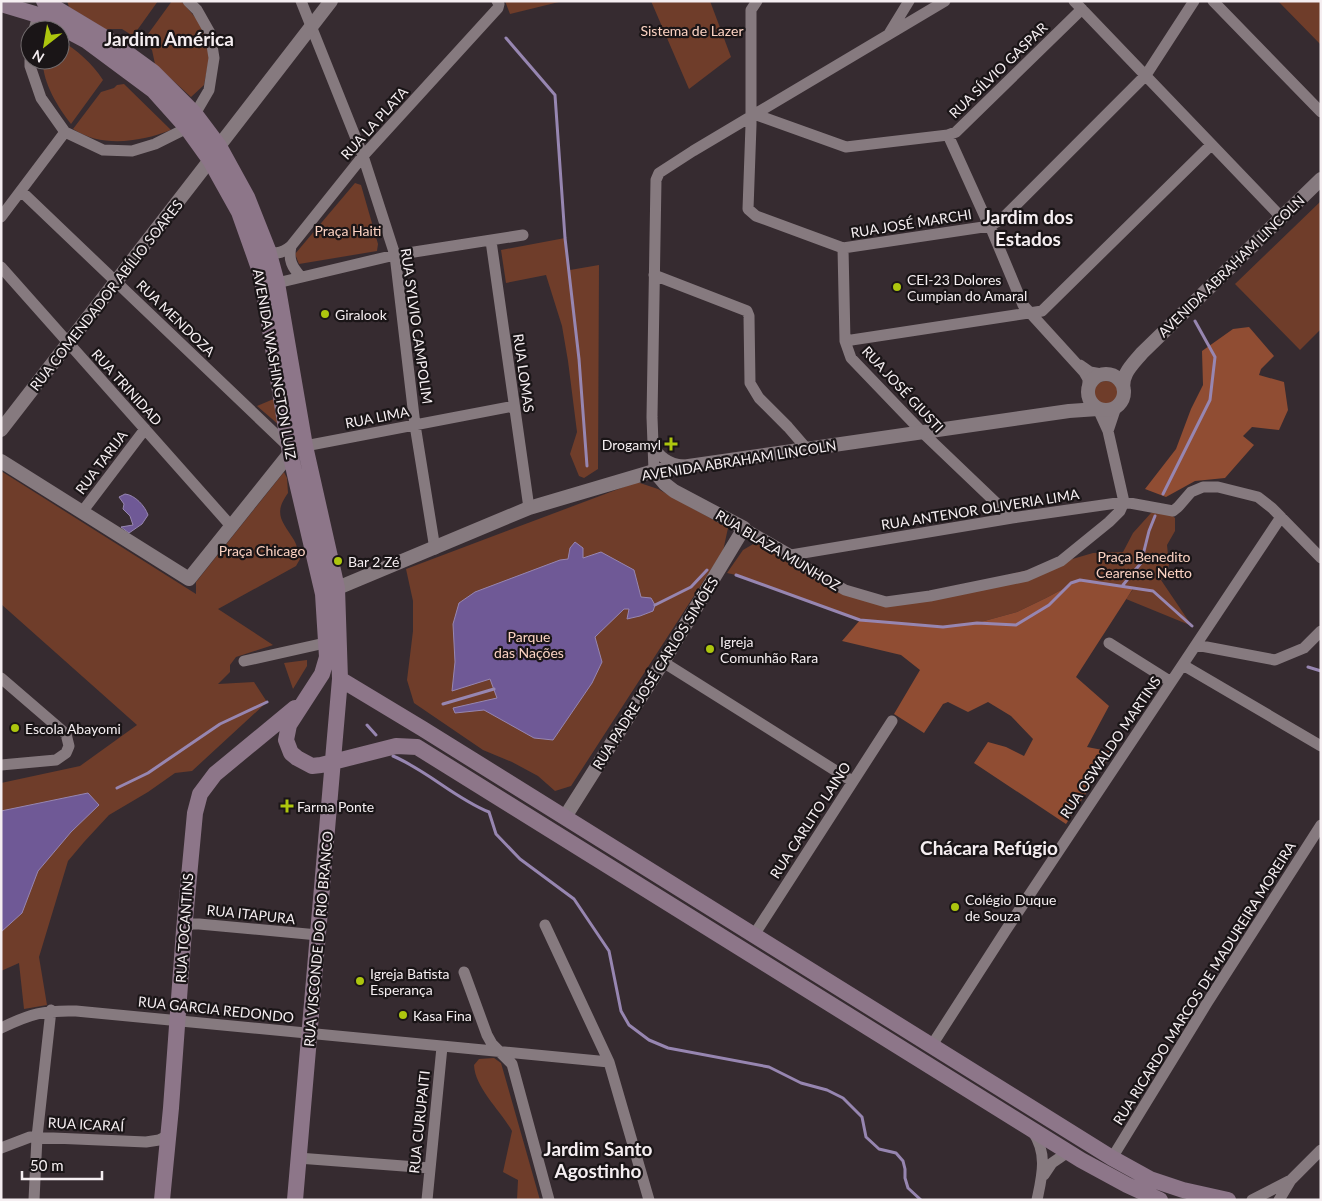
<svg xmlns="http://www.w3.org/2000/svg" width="1322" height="1201" font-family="Lato,sans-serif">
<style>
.green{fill:#6f3d2a}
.forest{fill:#904d33}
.water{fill:#6f5996;stroke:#9786b1}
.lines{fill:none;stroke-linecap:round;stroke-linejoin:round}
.stream{stroke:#9786b1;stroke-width:3}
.minor{stroke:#867a7f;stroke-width:11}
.tertiary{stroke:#867a7f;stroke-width:14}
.secondary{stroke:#8d7689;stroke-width:16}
.poi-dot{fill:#adc60e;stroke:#1a1517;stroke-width:2}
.labels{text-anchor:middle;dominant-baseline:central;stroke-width:4.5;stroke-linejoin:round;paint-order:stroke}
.park-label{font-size:14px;fill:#fbd2c2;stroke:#1a1517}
.street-label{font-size:14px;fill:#f5eef1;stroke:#1a1517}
.poi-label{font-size:14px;fill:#f5eef1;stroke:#1a1517;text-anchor:start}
.district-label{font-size:19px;font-weight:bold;fill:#f5eef1;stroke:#1a1517}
</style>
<rect width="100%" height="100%" fill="#362b30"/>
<path class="green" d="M67,1H158L133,36L122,29H105L69,7Z
M172,1H179L183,3L199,22L206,36L209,59L204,85L191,97L155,64L152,50L143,41Z
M505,1H563L510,14Z
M651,1H710L731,57L689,89Z
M1278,1H1321V45Z
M60,40C77,50 92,63 103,80L71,124C58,107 42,82 43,60H60Z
M124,84L171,130C140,142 102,148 73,129L101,92L114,88L117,85Z
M355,183L361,185L378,244L377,251L299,264L295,254Z
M1321,201V329L1300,350L1235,284Z
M565,238L570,270L599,265L598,469L584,478L579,476L570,454L577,432L568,361L562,326L546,275L506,283L501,250Z
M1094 393a12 12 0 1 1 24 0a12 12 0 1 1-24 0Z
M276,398L279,425L257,406Z
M1,471L196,594V582L284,472L287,478L288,493C273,514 282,521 294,540C297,545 298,552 300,559L296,566L218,609L273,645L236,657L230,665V672L218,684L254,682L267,702L192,771L175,773L148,792L109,815L84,842L68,861L39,957L47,1005L24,1009L19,963L1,971V783L80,766L137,725L1,604Z
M637,482L658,489L728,528L723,551L571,786L555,791L538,776L512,762L483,750L414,703L407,680L413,631V601L406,569Z
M1165,509L1175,518V531L1167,545L1169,564L1167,575L1161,580L1192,626L1126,599L1134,588L1080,580L1046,598L1017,612L977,623L943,627L860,620L736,575L727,573L743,550L755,543L769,548L885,605L1069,560L1093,553L1123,552L1133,533L1151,513Z
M307,660V666L293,689L284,663Z
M494,1058L501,1063L540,1200H517L518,1180L503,1172L512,1131C501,1111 475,1088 474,1065L479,1059Z"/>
<path class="forest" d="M1249,327L1274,356L1261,369L1259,375L1284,382L1288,410L1279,430L1252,427L1243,436L1254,445L1225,478L1195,481L1166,497L1145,489L1176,449L1191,409L1203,385L1202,351L1233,329Z
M1080,580L1134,587L1076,677L1109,706L1087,747L1113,752L1066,824L974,763L988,742L1006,747L1024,756L1033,739L1011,716L988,702L968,712L948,702L943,704L924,733L894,714L920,670L901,655L842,641L860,620L943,627L977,623L1017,612L1046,598Z"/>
<path class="water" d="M125,494C135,495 145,506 148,515L142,524L129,533L121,527L133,525L130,516L123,509L124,504L119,497Z
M575,542L583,548V558L601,552L634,570L641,597L651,598L655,605L653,611L640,616L627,619L629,609H624L595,637L602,662L592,683L553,740L534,738L484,710L455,713L453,708L497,698L490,679L452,691L455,662L453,624L459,603L475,592L560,560L568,559L570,548Z
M88,793L99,805L71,832L38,871L22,913L1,932V811Z"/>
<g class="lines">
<path class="stream" d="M506,38L555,95L565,238L579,359L587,466
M1163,494L1210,400L1215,357L1195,321
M736,575L860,620L943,627L977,623L1016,625L1049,605L1071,583L1080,580L1153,591L1192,626
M1123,585L1141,563L1149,531L1155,516
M655,605L691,587L707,570
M1308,667L1321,671
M443,704L494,689
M367,725L376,735
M393,756C428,771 456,799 489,812L496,834L520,859L574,899L609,951L621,1011L629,1025L649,1040L668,1048L769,1067L801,1083L827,1090L843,1098L862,1117L866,1137L879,1149L896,1153L903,1161L905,1169V1178L908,1188L921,1200
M117,788L148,773L220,724L267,702"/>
<path class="minor" d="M188,1L197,10L210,33L214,58L209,90L195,114
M301,1L363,156L395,255L415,425L435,549
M757,1L751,10V125L748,209L756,216L843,248L990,226L1003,218L1146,75L1194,1
M1074,1L1282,218
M1213,1L1321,112
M34,30L38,15
M890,32L909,1
M30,60V66L41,98L65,132L103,150L132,151L155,144L187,128
M754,114L846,147L948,135L956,132L1082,9
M948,135L986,219L990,226L1023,305L1084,372L1088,379V388
M21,191L289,447
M1,217L65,132
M491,241L529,508
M291,246C288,260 292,267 301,277
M843,248L845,341L851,358L922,432L1012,518
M268,250C276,256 284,252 291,246L363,156L498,8L499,4L497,1
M1,267L231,526
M654,275L747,311L749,316L750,383L759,398L788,427L807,449
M277,283L395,255L523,235
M845,341L1042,311L1211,145
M1080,365L1090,372L1107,375
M1098,409L1108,431L1124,502
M1108,431L1116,407
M653,444C658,456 669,464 683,465
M305,446L514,406
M654,471L652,417L656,180L659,173L693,151L945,1
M82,512L145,429
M744,528L791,555L810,570L845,590L886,602L930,596L1027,576L1061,561L1109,522L1120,511L1124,502
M791,555L1012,518L1124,502L1173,511L1178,507L1191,492L1203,487H1218L1258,497L1272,508L1321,558
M1109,643L1171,682
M1196,645L1275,660L1304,648L1321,631
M244,661L325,643
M663,662L852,781
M1183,665L1321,746
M1,678L66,734L69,746L66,753L56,760L1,765
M545,925L609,1062L649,1200
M184,930L191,924H199L318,935
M754,935L892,721
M464,972L487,1035L492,1044L512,1064L549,1200
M1,1028C30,1014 44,1010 76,1011L609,1062
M932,1045L1006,930L1281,517
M1033,1132C1048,1154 1042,1176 1037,1200
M1,1148L30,1137L146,1142L159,1140L169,1135
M298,1158L430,1168
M1112,1158L1207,1003L1321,825
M1044,1175L1052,1163L1068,1152
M34,1200L37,1137L51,1010
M427,1200L442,1047
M1252,1200L1289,1181
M1279,1200L1291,1180L1321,1150"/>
<path class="tertiary" d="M219,146L331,1
M1088 392a18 18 0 1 1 36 0a18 18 0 1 1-36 0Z
M1124,391C1120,375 1133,364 1142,353L1321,179
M1,430L210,160
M1,461L189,579L290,453
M328,592L529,508L654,471L1069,411L1098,409
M565,817L663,662L744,528L674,491L665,484L654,471"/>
<path class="secondary" d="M44,1L109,40L153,72L195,114L219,146L247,197L268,250L277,283L305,446L337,588L340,679L295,1200
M1,4L38,15L87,41L153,90L187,128L210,160L239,212L261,274L290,453L323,594L327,657L322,674L289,725L286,740L291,753L297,758L312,766L321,765L396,746L417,747L1081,1160L1127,1185L1160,1200
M340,679L423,729L1112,1158L1150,1179L1183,1190L1228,1200
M162,1200L171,1108L184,930L195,813L200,794L215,774L295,708"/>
</g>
<g class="poi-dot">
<circle cx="897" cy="287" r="5"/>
<circle cx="325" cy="314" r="5"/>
<path d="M668.5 436.5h5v5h5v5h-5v5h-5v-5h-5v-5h5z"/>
<circle cx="338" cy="561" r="5"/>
<circle cx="710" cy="649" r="5"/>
<circle cx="15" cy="728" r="5"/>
<path d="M284.5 798.5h5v5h5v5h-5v5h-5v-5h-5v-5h5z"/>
<circle cx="955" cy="907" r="5"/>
<circle cx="360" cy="981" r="5"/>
<circle cx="403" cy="1015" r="5"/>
</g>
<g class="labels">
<g class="park-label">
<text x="692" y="30">Sistema de Lazer</text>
<text x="348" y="230">Praça Haiti</text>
<text x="262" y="550">Praça Chicago</text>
<text x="1144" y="556">Praça Benedito<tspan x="1144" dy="16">Cearense Netto</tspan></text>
<text x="529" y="636">Parque<tspan x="529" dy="16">das Nações</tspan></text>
</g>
<g class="street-label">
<text transform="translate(998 70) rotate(-44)">RUA SÍLVIO GASPAR</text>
<text transform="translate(374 123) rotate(-48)">RUA LA PLATA</text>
<text transform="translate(911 223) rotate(-9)">RUA JOSÉ MARCHI</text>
<text transform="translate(1231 266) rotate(-44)">AVENIDA ABRAHAM LINCOLN</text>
<text transform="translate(106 295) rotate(-52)">RUA COMENDADOR ABÍLIO SOARES</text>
<text transform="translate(176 318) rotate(44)">RUA MENDOZA</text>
<text transform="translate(417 326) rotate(82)">RUA SYLVIO CAMPOLIM</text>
<text transform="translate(275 364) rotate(80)">AVENIDA WASHINGTON LUIZ</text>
<text transform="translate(524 373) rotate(82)">RUA LOMAS</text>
<text transform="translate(127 387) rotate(48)">RUA TRINIDAD</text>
<text transform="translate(903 389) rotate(47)">RUA JOSÉ GIUSTI</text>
<text transform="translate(377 417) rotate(-11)">RUA LIMA</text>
<text transform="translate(739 460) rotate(-9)">AVENIDA ABRAHAM LINCOLN</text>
<text transform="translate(101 462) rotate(-53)">RUA TARIJA</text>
<text transform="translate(980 509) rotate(-9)">RUA ANTENOR OLIVERIA LIMA</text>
<text transform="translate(778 550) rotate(31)">RUA BLAZA MUNHOZ</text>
<text transform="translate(655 673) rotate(-58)">RUA PADRE JOSÉ CARLOS SIMÕES</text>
<text transform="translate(1110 747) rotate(-56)">RUA OSWALDO MARTINS</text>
<text transform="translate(810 820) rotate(-57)">RUA CARLITO LAINO</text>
<text transform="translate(251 914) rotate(6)">RUA ITAPURA</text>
<text transform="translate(184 928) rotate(-86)">RUA TOCANTINS</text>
<text transform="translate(318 939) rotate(-85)">RUA VISCONDE DO RIO BRANCO</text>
<text transform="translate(1204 983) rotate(-58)">RUA RICARDO MARCOS DE MADUREIRA MOREIRA</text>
<text transform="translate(216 1009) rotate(6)">RUA GARCIA REDONDO</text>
<text transform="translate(419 1122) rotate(-84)">RUA CURUPAITI</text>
<text transform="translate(86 1124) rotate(3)">RUA ICARAÍ</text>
</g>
<g class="poi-label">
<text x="907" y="279">CEI-23 Dolores<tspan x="907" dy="16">Cumpian do Amaral</tspan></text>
<text x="335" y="314">Giralook</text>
<text x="661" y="444" text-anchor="end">Drogamyl</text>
<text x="348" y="561">Bar 2 Zé</text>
<text x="720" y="641">Igreja<tspan x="720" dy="16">Comunhão Rara</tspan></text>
<text x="25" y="728">Escola Abayomi</text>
<text x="297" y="806">Farma Ponte</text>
<text x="965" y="899">Colégio Duque<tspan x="965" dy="16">de Souza</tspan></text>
<text x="370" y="973">Igreja Batista<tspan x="370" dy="16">Esperança</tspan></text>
<text x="413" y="1015">Kasa Fina</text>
</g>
<g class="district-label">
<text x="169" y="38">Jardim América</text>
<text x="1028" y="216">Jardim dos<tspan x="1028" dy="22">Estados</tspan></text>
<text x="989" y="847">Chácara Refúgio</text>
<text x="598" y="1148">Jardim Santo<tspan x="598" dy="22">Agostinho</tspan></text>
</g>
</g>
<rect width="1322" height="1201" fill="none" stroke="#f5eef1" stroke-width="5"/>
<g transform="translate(45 45) rotate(211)"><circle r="24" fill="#1a1517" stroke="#726c6e"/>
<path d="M0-4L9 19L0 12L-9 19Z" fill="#adc60e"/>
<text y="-8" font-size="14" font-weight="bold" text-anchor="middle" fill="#f5eef1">N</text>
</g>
<path d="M22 1171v8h80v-8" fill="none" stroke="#f5eef1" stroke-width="2.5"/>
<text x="30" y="1171" font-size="15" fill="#f5eef1" stroke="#1a1517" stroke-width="4" paint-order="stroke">50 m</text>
</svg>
